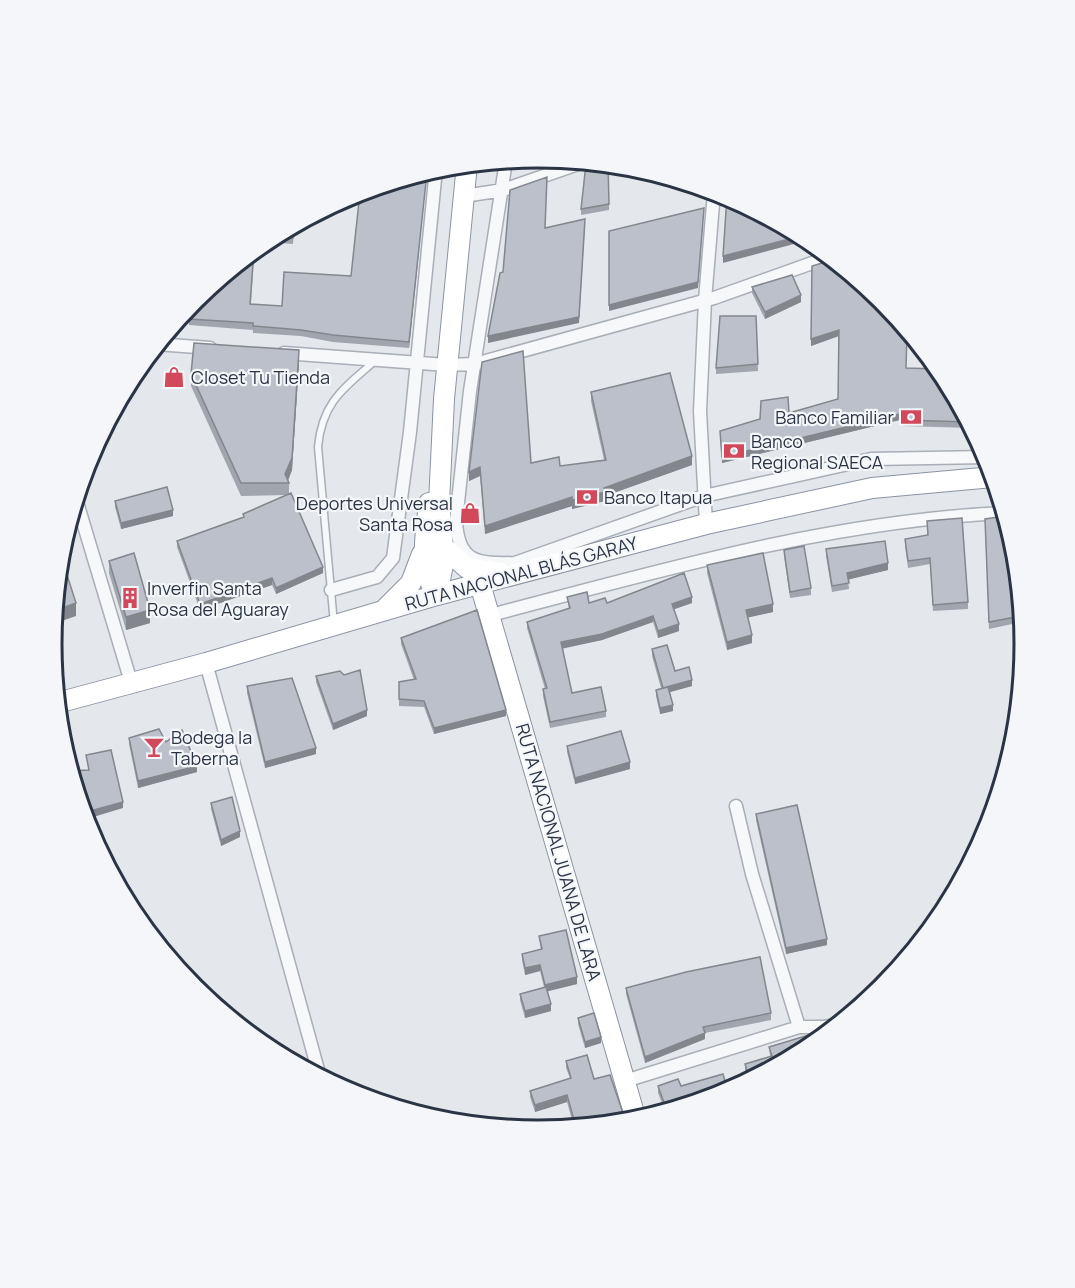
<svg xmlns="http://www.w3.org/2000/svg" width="1075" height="1288" font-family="Manrope,sans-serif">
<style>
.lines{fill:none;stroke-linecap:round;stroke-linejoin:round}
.service-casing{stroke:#a9aeb7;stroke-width:9}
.minor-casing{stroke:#a9aeb7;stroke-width:15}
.trunk-casing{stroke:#8b94a3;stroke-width:22}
.service{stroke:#f7f8fa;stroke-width:6}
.minor{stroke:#f7f8fa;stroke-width:12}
.trunk{stroke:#fff;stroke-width:20}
.wall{fill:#a1a5ae}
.shaded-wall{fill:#83868d}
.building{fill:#bbc0ca;stroke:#83868d;stroke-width:1.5}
.labels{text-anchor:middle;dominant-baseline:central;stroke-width:4.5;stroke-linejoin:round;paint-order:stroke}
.poi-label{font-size:18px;fill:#2b3445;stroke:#f4f6f9;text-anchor:start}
.street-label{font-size:18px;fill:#2b3445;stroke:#f4f6f9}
.rim{fill:none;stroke:#2b3445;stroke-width:3}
</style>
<rect width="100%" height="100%" fill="#e4e7ec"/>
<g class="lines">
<defs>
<path id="service" d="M334,624L318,447C322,402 344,388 376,360"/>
<path id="minor" d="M506,161L470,391L456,521C458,563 478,564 515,563L704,496L871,459L987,457
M464,196L503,190L584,162
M157,344L210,348
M284,353L447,365L475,364L714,298L829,257
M76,499L131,682
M706,524L700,411L705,300L714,192
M331,590L377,577L393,558L410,432L436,169
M491,615C659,571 829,521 1004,513
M206,663L320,1077
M736,806L752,874L799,1027
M824,1027L837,1025
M625,1081L799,1027H824L825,1034"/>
<path id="trunk" d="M429,503C426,536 418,565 437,595
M442,546L467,568L500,573
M480,584L636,1120
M437,595L444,559L439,503L444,399L467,164
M386,608L411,583L422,554
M57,703L206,663L437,595L706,524L872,488L993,477"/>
</defs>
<use href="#service" class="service-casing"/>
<use href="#minor" class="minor-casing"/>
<use href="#trunk" class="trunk-casing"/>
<use href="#service" class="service"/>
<use href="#minor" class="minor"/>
<use href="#trunk" class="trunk"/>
</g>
<path class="wall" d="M427,171L409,348L333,342L301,336L253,333V330L189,325V319L254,257L251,304L282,306L351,276Z
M609,204V210L581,215V209Z
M294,225L293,244L264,242L268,239Z
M812,266L906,368L942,374L971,428L903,426V419L722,463L720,437L789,413L838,399V336L811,346Z
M752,287L801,302L765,319L752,293Z
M756,316L758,371L716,374V368Z
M299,363L292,470L288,480L289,483V494L323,573L276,594L272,585L200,610L177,547V541L243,517V514L286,495L241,496L191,386V374Z
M591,392L692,465L605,496V501L572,509V506L485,534L480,476L469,481V472L531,463L560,466L604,460L591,401Z
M115,501L173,516L121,529L115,507Z
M985,519L1015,549L1022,622L989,629Z
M927,521L968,602V609L933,611L930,564L908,568L905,546V539L927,535Z
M826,549L888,570L848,579L849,589L832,592L826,556Z
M784,550L811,588V595L790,598L784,556Z
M109,561L150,623L126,630L109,573Z
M707,565L773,612L748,617L752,643L727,650L707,573Z
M567,597L589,603H692L674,609L679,631L658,638L653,622L602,640L562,648L572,693L606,711V717L550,728L543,696V689H545L527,628V622L569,609Z
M401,638L506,716L434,734L424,707L399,706V682L414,680L401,644Z
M652,649L692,686L670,692L673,711L660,714L656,696V690L661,688L652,656Z
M316,676L367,716L333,730L316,682Z
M247,686L316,754L265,768L247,693Z
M129,738L166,742L197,772L138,788L129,744Z
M567,746L630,769L575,784L567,752Z
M211,803L240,837L221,846L211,809Z
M756,814L827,945L786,954L756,820Z
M539,936L577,984L547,991L551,1011L525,1018L520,1000V994L544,987L540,971L525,975L522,960V954L541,950Z
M626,988L771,1013V1020L705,1033V1039L645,1063L626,994Z
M578,1018L601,1043L585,1048L578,1024Z
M769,1047L807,1049L748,1081L745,1071V1064L770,1056Z
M566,1061L594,1079L623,1119L609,1123L574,1127L567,1102L535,1112L530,1097V1091L570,1078L566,1068Z
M658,1086H681L723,1094L665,1111L658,1093Z"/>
<path class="shaded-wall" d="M427,171L409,348V342Z
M704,208L698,288L609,311V305Z
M585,225L579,323L488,343V336Z
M801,236L809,240L723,263V256Z
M801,295V302L765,319V312Z
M839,330V336L811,346V339Z
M299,350V363L292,470L287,483L285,474Z
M904,413V419L722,463V457Z
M692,456V465L605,496V501L572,509V500L604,488Z
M480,467V476L469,481V472Z
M572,497V506L485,534V526Z
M173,510V516L121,529V523Z
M888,563V570L847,580V573Z
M323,567V573L276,594V588Z
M272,578V585L200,610V604Z
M692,597V603L672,610V604Z
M76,603V616L53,624L54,611Z
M773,604V612L746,618V610Z
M150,610V623L126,630V617Z
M653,616V622L602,640L561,649V642Z
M679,624V631L658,638V631Z
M752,635V643L727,650V642Z
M692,680V686L663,694V688Z
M673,705V711L660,714V708Z
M367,710V716L333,730V724Z
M506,710V716L434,734V728Z
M316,748V754L265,768V762Z
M630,762V769L575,784V778Z
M197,766V772L138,788V781Z
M123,802V808L90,818V811Z
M95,828V834L91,836L88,830Z
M240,831V837L221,846V840Z
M827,939V945L786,954V948Z
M540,965V971L525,975V968Z
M577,977V984L545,992V985Z
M551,1004V1011L525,1018V1011Z
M705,1033V1039L645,1063V1057Z
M601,1037V1043L585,1048V1042Z
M567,1095V1102L535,1112V1105Z
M623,1113V1119L609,1123L604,1124V1119Z"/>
<path class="building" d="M591,163L608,164L609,204L581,209L586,164Z
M427,172L409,342L333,335L301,330L253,326V323L189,319L190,304L194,300L254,250L250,304L282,306L284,272L351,276L360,192Z
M547,177L545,228L585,219L579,317L488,336L500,273L503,272L510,190Z
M727,196L801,236L723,256Z
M704,208L698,282L609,305V231Z
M294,225L293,238L273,237Z
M832,260L882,300L907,331L906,368L938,369L942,374L968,422L903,420L904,413L722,457L720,431L760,419L761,401L788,397L789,413L838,399L839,330L811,339L812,266Z
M792,275L801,295L765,312L752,287Z
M720,316H756L758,364L716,368Z
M194,343L299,350L292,458L285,474L289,483H241L191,374Z
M523,351L531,463L559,457L560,466L606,460L591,392L670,373L692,456L604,488L605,492L572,500V497L485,526L480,467L469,472L482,362Z
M167,487L173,510L121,523L115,501Z
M291,493L323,567L276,588L272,578L200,604L177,541L244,517L243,514Z
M1005,516L1015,549L1021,616L989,622L985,519Z
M962,518L968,602L933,605L930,558L908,561L905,539L928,535L927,521Z
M885,541L888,563L847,573L849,583L832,586L826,549Z
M804,546L811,588L790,592L784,550Z
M60,553L76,603L54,611Z
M134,553L150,610L126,617L109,561Z
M763,553L773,604L746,610L752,635L727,642L707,565Z
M684,573L692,597L672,604L679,624L658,631L653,616L602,634L561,642L572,693L601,687L606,711L550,722L543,689L547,688L527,622L570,608L567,597L587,592L589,603L605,598L607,603Z
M477,610L506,710L434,728L424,701L399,699V682L416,679L401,638Z
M667,645L675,671L689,667L692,680L663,688L652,649Z
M360,670L367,710L333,724L316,676L340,671L344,675Z
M292,678L316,748L265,762L247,686Z
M668,687L673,705L660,708L656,690Z
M159,729L166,742L182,730L197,766L138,781L129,738Z
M621,731L630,762L575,778L567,746Z
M111,750L123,802L90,811L95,828L88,830L70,771L89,770L86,755Z
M232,797L240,831L221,840L211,803Z
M797,805L827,939L786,948L756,814Z
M566,930L577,977L545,985L540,965L525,968L522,954L542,949L539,936Z
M760,957L771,1013L703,1027L705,1033L645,1057L626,988L686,972Z
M546,987L551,1004L525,1011L520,994Z
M594,1013L601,1037L585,1042L578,1018Z
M819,1032L820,1038L807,1049L750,1080L745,1064L772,1056L769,1047Z
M587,1055L594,1079L610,1075L623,1113L604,1119L605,1124L585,1126L584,1122L576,1127L567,1095L535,1105L530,1091L571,1078L566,1061Z
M723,1074L728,1091L723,1094L667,1111L658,1086L678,1079L681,1086Z"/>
<defs>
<symbol id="shop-bare" viewBox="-9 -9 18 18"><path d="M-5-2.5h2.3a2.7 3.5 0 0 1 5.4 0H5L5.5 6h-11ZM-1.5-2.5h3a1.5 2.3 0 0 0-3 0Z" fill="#d1495b" stroke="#f4f6f9" stroke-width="2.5" paint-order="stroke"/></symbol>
<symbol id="bank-bare" viewBox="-9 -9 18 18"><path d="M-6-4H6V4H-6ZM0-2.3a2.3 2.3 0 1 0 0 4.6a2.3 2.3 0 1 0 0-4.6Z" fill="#d1495b" stroke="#f4f6f9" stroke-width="2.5" paint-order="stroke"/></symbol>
<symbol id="building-bare" viewBox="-9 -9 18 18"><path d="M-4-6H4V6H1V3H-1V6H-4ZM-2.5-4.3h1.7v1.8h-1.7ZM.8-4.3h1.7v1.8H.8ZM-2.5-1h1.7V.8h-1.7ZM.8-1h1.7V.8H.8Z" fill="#d1495b" stroke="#f4f6f9" stroke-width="2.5" paint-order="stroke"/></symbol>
<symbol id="bar-bare" viewBox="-9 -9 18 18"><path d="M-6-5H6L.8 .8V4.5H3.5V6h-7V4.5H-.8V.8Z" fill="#d1495b" stroke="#f4f6f9" stroke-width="2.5" paint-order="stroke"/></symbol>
</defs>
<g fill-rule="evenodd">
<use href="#shop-bare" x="159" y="362" width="30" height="30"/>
<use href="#bank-bare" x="896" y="402" width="30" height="30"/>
<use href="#bank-bare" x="719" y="436" width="30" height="30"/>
<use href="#bank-bare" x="572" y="482" width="30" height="30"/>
<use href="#shop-bare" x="455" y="498" width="30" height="30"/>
<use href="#building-bare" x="115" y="583" width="30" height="30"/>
<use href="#bar-bare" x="139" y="732" width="30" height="30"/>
</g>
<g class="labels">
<g class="poi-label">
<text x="191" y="377">Closet Tu Tienda</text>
<text x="894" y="417" text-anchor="end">Banco Familiar</text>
<text x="751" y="441">Banco<tspan x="751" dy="21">Regional SAECA</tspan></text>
<text x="604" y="497">Banco Itapua</text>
<text x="453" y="503" text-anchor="end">Deportes Universal<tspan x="453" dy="21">Santa Rosa</tspan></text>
<text x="147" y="588">Inverfin Santa<tspan x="147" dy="21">Rosa del Aguaray</tspan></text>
<text x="171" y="737">Bodega la<tspan x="171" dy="21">Taberna</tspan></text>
</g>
<g class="street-label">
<text transform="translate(521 573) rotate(-15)">RUTA NACIONAL BLÁS GARAY</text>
<text transform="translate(559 852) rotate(74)">RUTA NACIONAL JUANA DE LARA</text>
</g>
</g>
<path d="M0 0H1075V1288H0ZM62 644a476 476 0 1 1 952 0a476 476 0 1 1-952 0Z" fill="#f4f6f9" fill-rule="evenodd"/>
<path class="rim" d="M62 644a476 476 0 1 1 952 0a476 476 0 1 1-952 0Z"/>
</svg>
